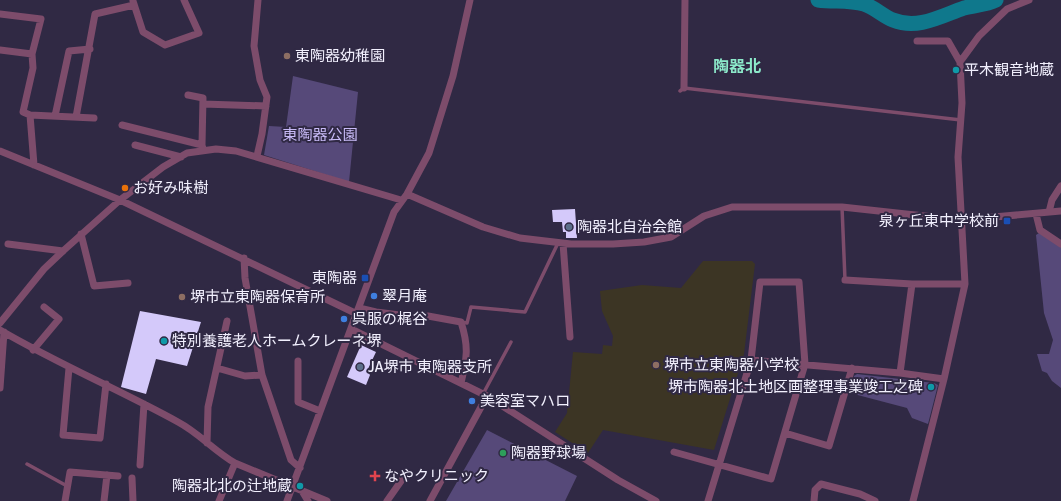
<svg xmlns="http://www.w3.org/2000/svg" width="1061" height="501" font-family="Signika,'Noto Sans JP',sans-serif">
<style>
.education{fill:#3c3524}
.green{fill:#564979}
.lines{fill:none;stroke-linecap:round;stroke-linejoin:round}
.river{stroke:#0f788c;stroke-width:15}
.building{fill:#d4c9fa}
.service{stroke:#7d4c6b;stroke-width:3.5}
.minor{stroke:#7d4c6b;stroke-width:7}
.education-dot{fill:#8d6e63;stroke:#302944;stroke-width:1.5}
.culture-dot{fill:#0f9aa8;stroke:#302944;stroke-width:1.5}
.food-dot{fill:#e8710a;stroke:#302944;stroke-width:1.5}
.transit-dot{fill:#1a4fb4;stroke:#302944;stroke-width:1.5}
.service-dot{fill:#5c6f8a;stroke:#302944;stroke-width:1.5}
.shop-dot{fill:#3f7fe0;stroke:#302944;stroke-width:1.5}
.leisure-dot{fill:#2e9e5b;stroke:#302944;stroke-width:1.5}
.health-dot{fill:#e0444e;stroke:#302944;stroke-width:1.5}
.labels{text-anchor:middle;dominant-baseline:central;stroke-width:4;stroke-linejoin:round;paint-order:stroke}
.poi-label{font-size:15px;fill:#f2f0fe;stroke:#302944;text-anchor:start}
.park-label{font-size:15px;fill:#c9bbf8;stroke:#302944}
.neighbourhood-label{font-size:16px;font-weight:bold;fill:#8ce9ca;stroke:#302944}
</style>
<rect width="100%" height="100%" fill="#302944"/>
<path class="education" d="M703,261H752L755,264L744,354L714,450L603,430L588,453L555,432L567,413L573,352L602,354L603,345L612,346L613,336L602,311L600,291L642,285L681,288Z"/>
<path class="green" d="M293,76L358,92L349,182L264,155L269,126L286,127Z
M1039,233L1061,246V388L1052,381L1047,373L1042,371L1037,354H1049L1053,340L1044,313L1036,235Z
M857,374L934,383L938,385L928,424L912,418L907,408L850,393L854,376Z
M487,430L577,476L565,501H446Z"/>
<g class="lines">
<path class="river" d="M818,0C833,2 849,0 864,4C874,7 883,16 893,20C918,30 941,16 964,8C975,5 986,5 996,0"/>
</g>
<path class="building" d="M575,209L577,238H566V232H563L562,222H553L552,210Z
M140,311L201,322L187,366L156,359L146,394L121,387Z
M361,345L376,352L367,371L370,375L366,385L347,377Z"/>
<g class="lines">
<path class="service" d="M680,91L684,88L961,120
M842,207L845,280
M461,322L467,323L471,307L525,312L558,243
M483,394L511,342
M27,464L67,486"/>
<path class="minor" d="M133,1L143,32L165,45L199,33L184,0
M0,14L41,19L32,54L33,68L23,112L30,115L94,118
M917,41H948L960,62
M0,50L32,54
M684,88L685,0
M188,95L203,98L202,145L203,149
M203,104L266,106
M30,115L34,165
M55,116L69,51L90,49
M76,117L95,14L134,5
M122,125L202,145
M135,145L181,157
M0,151L120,200L357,314
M257,156L262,134L267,97L260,80L254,46L258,0
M407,194L483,227L520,238L571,244H613L644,242L671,237L704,216L732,207H842L961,220L1061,211
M1049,212L1052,200L1061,186
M1036,214L1040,230L1061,244
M81,234L94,286L128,283
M563,243L570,337
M8,244L63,251
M244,258L245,278L262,375L291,460L300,468
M845,280L912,284H965
M359,308L376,312L423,318L428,316L461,322C469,347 467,358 461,383
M0,323L44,269L63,251L120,200L163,167L187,153L216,149L236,151L401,200
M351,329L487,396L618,480L656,501
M0,330C58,364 120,390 178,422C199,433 214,451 235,463L327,501
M33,350L59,319L44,307
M298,361V402L320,411
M69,368L63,435L100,438L106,384
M217,368L245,376L262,375
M900,373L912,284
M0,388L4,332
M785,433L829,446L852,368
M207,443L208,407L227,321
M674,452L771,479L805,364L799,282H760L751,360
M140,465L144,404
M132,478L133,501
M302,491L308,501
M65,501L70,472L118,476
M104,501L107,475
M219,501L235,463
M287,501L394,212L407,194L429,153L453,76L470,0
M387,501L406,474
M430,501L487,396
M708,501L751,360L900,373L944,379
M814,501L815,490L821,484L860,494L875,501
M913,501L944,379L965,284L958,157L962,103L960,62L979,36L1007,9L1029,0"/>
</g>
<g class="education-dot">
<circle cx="287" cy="56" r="4"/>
<circle cx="182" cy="297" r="4"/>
<circle cx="656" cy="365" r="4"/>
</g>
<g class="culture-dot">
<circle cx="956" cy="70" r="4"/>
<circle cx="164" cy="341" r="4"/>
<circle cx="931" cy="387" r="4"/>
<circle cx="300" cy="486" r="4"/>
</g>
<circle class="food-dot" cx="125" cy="188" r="4"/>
<g class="transit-dot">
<rect x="1003" y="217" width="8" height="8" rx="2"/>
<rect x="361" y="274" width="8" height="8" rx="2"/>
</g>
<g class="service-dot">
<circle cx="569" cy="227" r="4"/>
<circle cx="360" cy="367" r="4"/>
</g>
<g class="shop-dot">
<circle cx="374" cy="296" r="4"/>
<circle cx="344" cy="319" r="4"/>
<circle cx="472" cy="401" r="4"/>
</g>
<circle class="leisure-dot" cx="503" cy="453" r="4"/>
<path class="health-dot" d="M373 470h4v4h4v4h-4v4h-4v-4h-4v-4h4z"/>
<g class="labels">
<g class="poi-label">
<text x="295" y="56">東陶器幼稚園</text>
<text x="964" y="70">平木観音地蔵</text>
<text x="133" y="188">お好み味樹</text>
<text x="999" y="221" text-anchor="end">泉ヶ丘東中学校前</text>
<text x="577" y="227">陶器北自治会館</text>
<text x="357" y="278" text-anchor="end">東陶器</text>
<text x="382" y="296">翠月庵</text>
<text x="190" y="297">堺市立東陶器保育所</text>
<text x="352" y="319">呉服の梶谷</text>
<text x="172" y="341">特別養護老人ホームクレーネ堺</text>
<text x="664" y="365">堺市立東陶器小学校</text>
<text x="368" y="367">JA堺市 東陶器支所</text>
<text x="923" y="387" text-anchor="end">堺市陶器北土地区画整理事業竣工之碑</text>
<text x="480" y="401">美容室マハロ</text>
<text x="511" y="453">陶器野球場</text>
<text x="384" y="476">なやクリニック</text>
<text x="292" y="486" text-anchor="end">陶器北北の辻地蔵</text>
</g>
<g class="park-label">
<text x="320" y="135">東陶器公園</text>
</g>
<g class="neighbourhood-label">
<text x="737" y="67">陶器北</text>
</g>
</g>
</svg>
